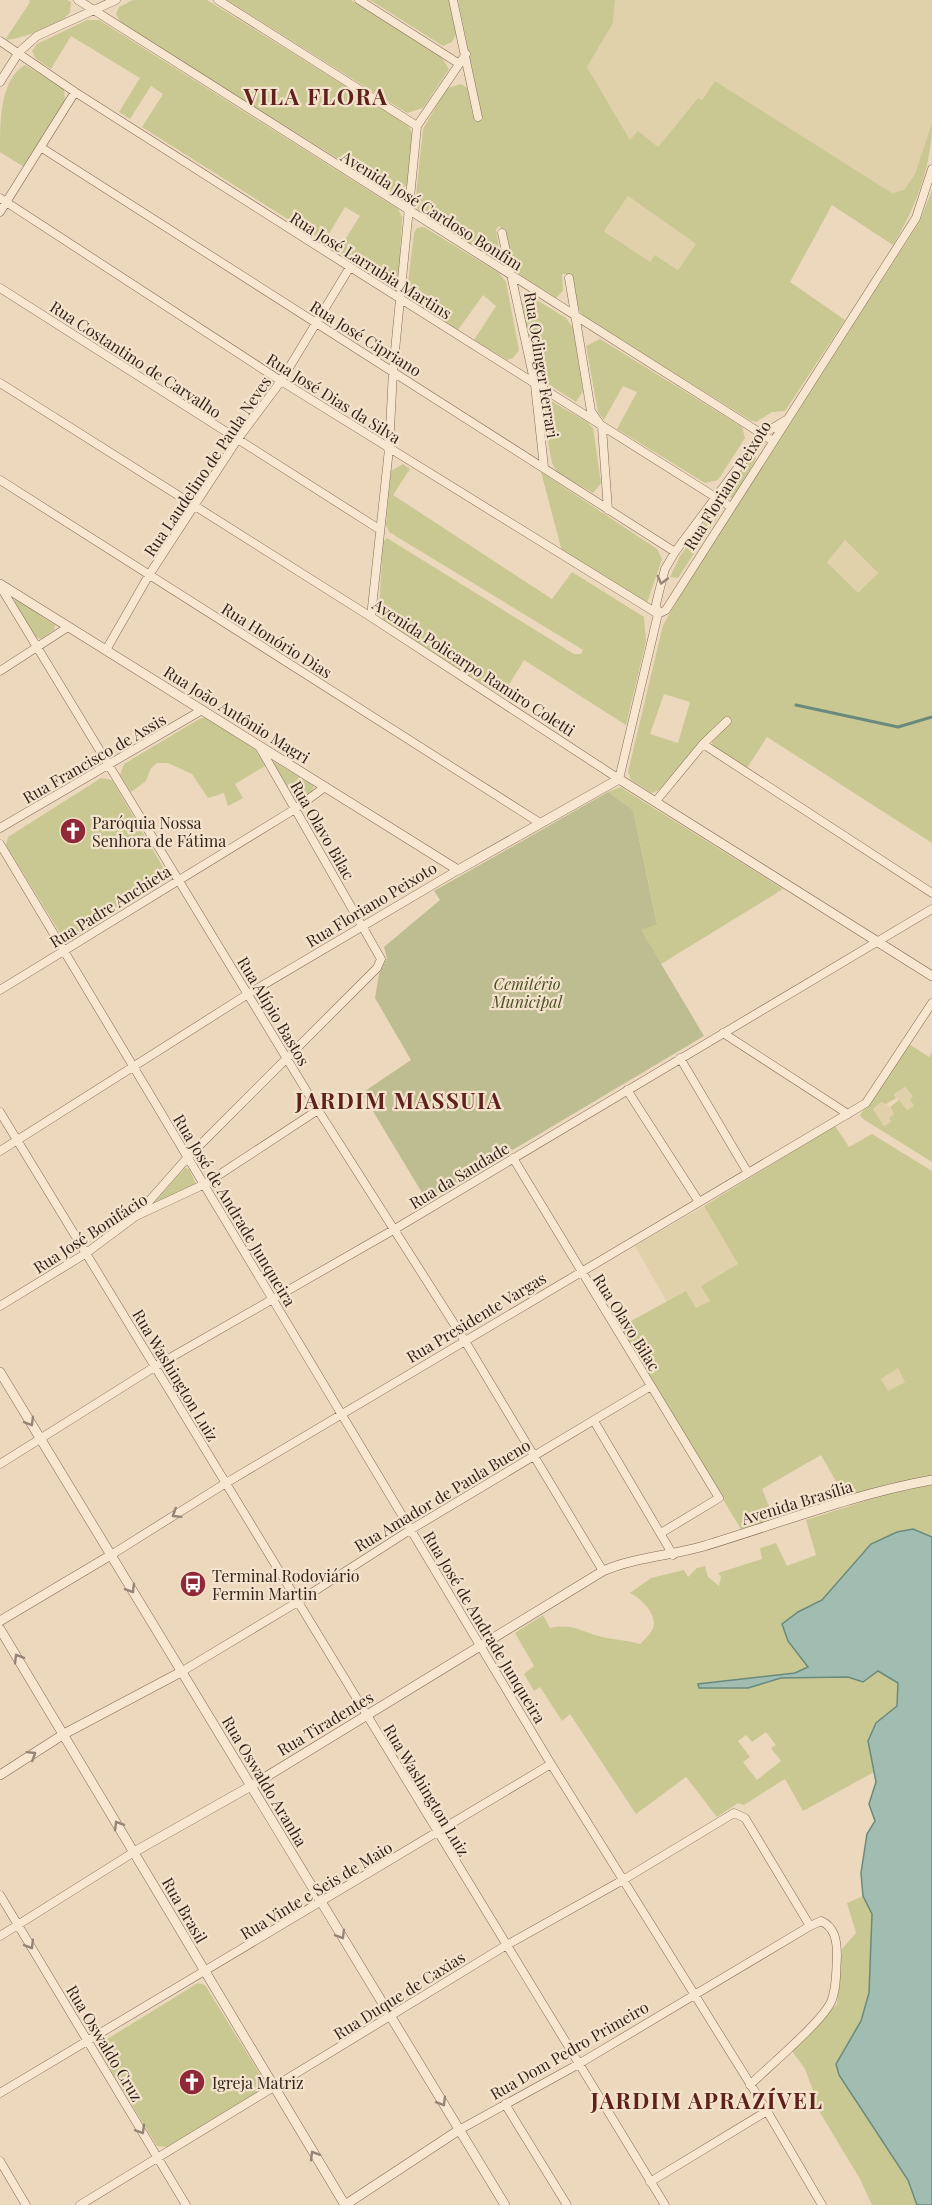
<svg xmlns="http://www.w3.org/2000/svg" width="932" height="2205" font-family="'Playfair Display',serif">
<style>
.farmland{fill:#e1d1ab}
.green{fill:#c9c892;fill-rule:evenodd}
.cemetery{fill:#bebd91}
.water{fill:#a1bdb1;stroke:#698a7e;stroke-width:1.5}
.lines{fill:none;stroke-linecap:round;stroke-linejoin:round}
.stream{stroke:#698a7e;stroke-width:3}
.minor-casing{stroke:#836957;stroke-width:9}
.tertiary-casing{stroke:#836957;stroke-width:10}
.minor{stroke:#f7e6d0;stroke-width:8}
.tertiary{stroke:#f7e6d0;stroke-width:9}
.oneway{stroke:#958576}
.labels{text-anchor:middle;dominant-baseline:central;stroke-width:4.5;stroke-linejoin:round;paint-order:stroke}
.street-label{font-size:16px;fill:#33241b;stroke:#f4e3cc}
.poi-label{font-size:16px;fill:#33241b;stroke:#f4e3cc;text-anchor:start}
.park-label{font-size:16px;font-style:italic;fill:#494f22;stroke:#f4e3cc}
.district-label{font-size:22px;font-weight:bold;letter-spacing:1.5px;fill:#5e211c;stroke:#f4e3cc}
</style>
<rect width="100%" height="100%" fill="#ecd8bd"/>
<path class="farmland" d="M615,0H932V123L915,174L904,190L892,193L715,81L702,100L698,98L658,147L630,141L587,67L613,23Z
M628,196L696,244L678,270L656,255L650,263L604,230Z
M845,540L878,573L858,594L827,561Z
M905,1087L913,1096L914,1106L907,1110L894,1094Z
M881,1102L889,1106L894,1114L892,1122L884,1126L873,1109Z
M704,1206L738,1264L702,1286L710,1301L696,1309L686,1292L667,1302L635,1246Z
M898,1368L905,1382L888,1392L881,1379Z"/>
<path class="green" d="M29,0H67L71,2C71,3 70,11 70,12C64,24 18,40 5,40L30,2Z
M133,0H207L408,125L412,133L408,185L393,193L121,23L116,14L119,7Z
M227,0H351L442,58L449,69L423,108L407,113Z
M370,0H449L457,33L452,42L443,46Z
M458,0H615L613,23L587,67L630,140L638,131L658,147L698,98L702,100L715,81L892,193L904,190L915,174L932,123C932,166 915,209 893,245L832,205L790,282L845,320L785,411L772,412L756,422L750,420L584,317L579,310L571,274H562L563,291L556,298C544,291 524,283 516,271C507,258 513,237 499,226L496,229L499,249L493,255L486,254L418,210L415,205L423,129L447,88L461,84L467,88L473,116L476,120L482,116ZM628,196L696,244L678,270L655,255L650,262L604,231Z
M87,20H99L398,209L402,217L399,275L388,283L338,251L360,216L345,207L324,242L142,127L163,94L151,86L130,119L119,112L140,78L71,36L51,69L36,59L32,51L37,44Z
M25,65L64,89L65,101L24,167L0,152C0,121 0,80 25,65Z
M932,190V843L767,737L747,768L713,748L712,742L731,720L728,717L700,742L659,790L652,793L631,780L628,772L663,625L697,567L920,221ZM845,540L878,573L858,593L827,562ZM664,694L690,702L678,743L650,734Z
M424,227L499,273L506,282L519,350L513,358L507,360L474,340L496,306L483,295L458,330L411,300L407,291L414,233L417,228Z
M532,297L566,318L573,328L583,391L576,402L537,377L522,304L525,299Z
M600,339L742,427L745,438L718,480L705,483L617,429L637,392L623,386L604,420L598,412L586,346Z
M551,401L587,422L593,428L601,483L593,493L557,472L552,463L542,411L544,403Z
M755,453L756,459L733,498L727,497L726,491L749,456Z
M403,464L410,469L393,495L552,599L572,572L644,617L646,641L626,725L524,660L502,696L384,622L379,611L383,542L387,538L574,654H581L583,650L389,532L386,525L391,471Z
M541,472L657,549L662,559L647,603L564,559Z
M718,509L719,515L678,578L670,577L680,556L712,511Z
M15,599L55,625L54,630L41,639L36,637L14,603Z
M206,717L255,749L265,766L235,784L243,798L228,806L224,793L208,798L192,774L168,763H157L151,768L146,781L131,792L120,775L124,764L199,719Z
M273,761L314,786L312,792L298,802L293,800Z
M101,778L112,780L167,874L163,880L70,941L63,938L6,845L8,837Z
M620,787L783,889L661,964L640,930L657,923L633,810L608,792Z
M909,1044L929,1057L932,1052V1162L863,1119L860,1115ZM905,1087L913,1096L910,1100L914,1106L907,1110L899,1100L890,1107L894,1114L889,1118L891,1122L884,1126L873,1109L881,1102L886,1104L896,1098L894,1094Z
M835,1126L849,1147L872,1134L932,1171V1478L846,1499L821,1455L762,1489L775,1521L742,1531L620,1327L686,1291L696,1308L710,1301L701,1286L738,1264L704,1206ZM898,1368L905,1382L888,1391L881,1379Z
M185,1168L189,1169L196,1184L152,1205Z
M932,1485V1537L913,1529L838,1583L822,1600L798,1612L788,1641L809,1667L795,1673L699,1684L748,1688L781,1678L848,1677L863,1682L878,1671L898,1683L897,1706C867,1732 866,1733 874,1772L803,1811L785,1779L744,1805L738,1803L717,1817L686,1777L636,1814L570,1714L562,1721L540,1687L534,1691L524,1674L534,1666L515,1633L543,1615L550,1628C572,1623 582,1632 602,1637C615,1640 627,1640 640,1644C644,1640 651,1634 653,1628C658,1615 641,1598 630,1593L651,1578L684,1570L688,1577L697,1568L705,1566L708,1577L719,1586L721,1577L718,1573L762,1559L760,1548L776,1543L787,1566L816,1555L806,1520L893,1492ZM766,1732L776,1745L771,1748L781,1761L757,1780L743,1762L750,1757L738,1741L746,1735L752,1742Z
M863,1896L872,1914L869,1993L861,2021L836,2064L839,2075L908,2180L917,2205H872L860,2179L813,2101L815,2096L805,2069L792,2051L837,2004L842,1949L856,1933L847,1903Z
M198,1983L205,1985L266,2084L264,2091L168,2147L157,2146L100,2053L104,2041Z"/>
<path class="cemetery" d="M608,792L633,810L657,924L641,930L704,1036L427,1201L362,1093L411,1060L375,998L379,974L387,958L384,947L440,900L434,891Z"/>
<path class="water" d="M913,1529L932,1537V2205H917L908,2180L839,2075L836,2064L861,2021L869,1993L872,1914L863,1896L861,1873L867,1834L875,1821L869,1804L876,1782L868,1741L876,1723L897,1706L898,1683L878,1671L863,1682L848,1677L781,1678L748,1688H699L698,1684L795,1673L808,1667L788,1641L782,1624L798,1612L822,1600L871,1544L897,1532Z"/>
<g class="lines">
<path class="stream" d="M796,705L898,727L932,717"/>
<defs>
<path id="minor" d="M78,0L773,441
M218,0L417,126
M359,0L458,63
M453,0L478,117
M0,41L75,92L350,267L731,507
M0,82L19,52L37,36L116,0
M42,148L675,552
M0,198L281,381L658,614
M0,212L75,92
M502,233L535,385L544,467
M569,278L591,411L602,427L608,510
M0,288L379,529
M0,383L371,617L619,779L658,614L656,604L660,588L665,569L675,552L763,434L786,420
M0,480L540,823
M0,586L318,1110L465,1341L603,1571
M658,614L666,610L916,218L932,169
M371,617L389,449L393,371L417,126L466,54
M106,650L149,575L237,440L281,381L350,267
M0,671L68,627
M703,744L932,893
M656,801L703,744L727,721
M0,828L202,710
M0,844L551,1764L767,2111L822,2205
M0,990L295,809L325,787
M723,1033L848,1114
M680,1058L748,1173
M627,1090L699,1202
M0,1112L665,2205
M0,1151L248,994L458,870
M513,1158L719,1498L661,1533
M136,1216L188,1157L377,968L381,959L259,746
M0,1306L85,1254L136,1216L205,1184L318,1110
M594,1421L673,1555
M0,1464L156,1366L395,1229L932,909
M111,1555L226,1483L866,1103L932,1003
M181,1672L296,1603L410,1530L651,1386
M0,1895L186,2205
M0,1936L134,1852
M0,2093L551,1764
M505,2104L567,2205
M459,2130L577,2065L810,1926L821,1921C835,1927 837,1941 837,1956C836,1971 837,1988 831,2002C821,2023 769,2066 750,2085
M0,2161L26,2205
M650,2182L767,2111
M80,2205L505,1946L623,1880L734,1813L745,1818L810,1926"/>
<path id="tertiary" d="M0,584L458,870L619,779L932,976
M0,1372L505,2205
M0,1621L111,1555
M0,1629L345,2205L459,2130
M0,1775L64,1734L181,1672
M134,1852L251,1786L603,1571C635,1557 670,1556 704,1546C780,1523 854,1494 932,1480"/>
</defs>
<use href="#minor" class="minor-casing"/>
<use href="#tertiary" class="tertiary-casing"/>
<use href="#minor" class="minor"/>
<use href="#tertiary" class="tertiary"/>
</g>
<defs><path id="oneway-chevron" d="M-2-3.5L2.5 0L-2 3.5" fill="none" stroke-width="1.6" stroke-linecap="round" stroke-linejoin="round" transform="scale(1.5)"/></defs>
<g class="oneway">
<use href="#oneway-chevron" transform="translate(662 580) rotate(105)"/>
<use href="#oneway-chevron" transform="translate(30 1422) rotate(59)"/>
<use href="#oneway-chevron" transform="translate(176 1514) rotate(148)"/>
<use href="#oneway-chevron" transform="translate(131 1589) rotate(59)"/>
<use href="#oneway-chevron" transform="translate(18 1658) rotate(-121)"/>
<use href="#oneway-chevron" transform="translate(32 1755) rotate(-32)"/>
<use href="#oneway-chevron" transform="translate(118 1825) rotate(-121)"/>
<use href="#oneway-chevron" transform="translate(341 1935) rotate(59)"/>
<use href="#oneway-chevron" transform="translate(30 1945) rotate(59)"/>
<use href="#oneway-chevron" transform="translate(442 2102) rotate(59)"/>
<use href="#oneway-chevron" transform="translate(141 2130) rotate(59)"/>
<use href="#oneway-chevron" transform="translate(314 2155) rotate(-121)"/>
</g>
<defs>
<symbol id="church-disc" viewBox="-11 -11 22 22"><circle r="9.5" fill="#902937" stroke="#f4e3cc"/><path d="M-1.2-6h2.4v3.5h3.3v2.4h-3.3V6h-2.4V-.1h-3.3v-2.4h3.3Z" fill="#fff"/></symbol>
<symbol id="bus-disc" viewBox="-11 -11 22 22"><circle r="9.5" fill="#902937" stroke="#f4e3cc"/><path d="M-5-6H5V4H4V6H2V4H-2V6H-4V4H-5ZM-3.5-4V0h7V-4ZM-3.5 1.2v1.5H-2V1.2ZM2 1.2v1.5H3.5V1.2Z" fill="#fff"/></symbol>
</defs>
<g fill-rule="evenodd">
<use href="#church-disc" x="58" y="816" width="30" height="30"/>
<use href="#bus-disc" x="178" y="1569" width="30" height="30"/>
<use href="#church-disc" x="177" y="2067" width="30" height="30"/>
</g>
<g class="labels">
<g class="street-label">
<text transform="translate(432 210) rotate(32)">Avenida José Cardoso Bonfim</text>
<text transform="translate(371 265) rotate(32)">Rua José Larrubia Martins</text>
<text transform="translate(366 338) rotate(32)">Rua José Cipriano</text>
<text transform="translate(136 359) rotate(33)">Rua Costantino de Carvalho</text>
<text transform="translate(542 365) rotate(81)">Rua Oclinger Ferrari</text>
<text transform="translate(334 398) rotate(32)">Rua José Dias da Silva</text>
<text transform="translate(207 466) rotate(-56)">Rua Laudelino de Paula Neves</text>
<text transform="translate(727 485) rotate(-58)">Rua Floriano Peixoto</text>
<text transform="translate(277 640) rotate(32)">Rua Honório Dias</text>
<text transform="translate(474 667) rotate(33)">Avenida Policarpo Ramiro Coletti</text>
<text transform="translate(237 714) rotate(32)">Rua João Antônio Magri</text>
<text transform="translate(94 758) rotate(-30)">Rua Francisco de Assis</text>
<text transform="translate(323 830) rotate(60)">Rua Olavo Bilac</text>
<text transform="translate(371 904) rotate(-31)">Rua Floriano Peixoto</text>
<text transform="translate(110 906) rotate(-32)">Rua Padre Anchieta</text>
<text transform="translate(274 1011) rotate(59)">Rua Alípio Bastos</text>
<text transform="translate(459 1175) rotate(-31)">Rua da Saudade</text>
<text transform="translate(235 1210) rotate(59)">Rua José de Andrade Junqueira</text>
<text transform="translate(90 1233) rotate(-33)">Rua José Bonifácio</text>
<text transform="translate(476 1317) rotate(-31)">Rua Presidente Vargas</text>
<text transform="translate(627 1322) rotate(58)">Rua Olavo Bilac</text>
<text transform="translate(176 1375) rotate(59)">Rua Washington Luiz</text>
<text transform="translate(442 1495) rotate(-31)">Rua Amador de Paula Bueno</text>
<text transform="translate(797 1502) rotate(-17)">Avenida Brasília</text>
<text transform="translate(485 1627) rotate(59)">Rua José de Andrade Junqueira</text>
<text transform="translate(325 1723) rotate(-31)">Rua Tiradentes</text>
<text transform="translate(265 1781) rotate(59)">Rua Oswaldo Aranha</text>
<text transform="translate(427 1790) rotate(59)">Rua Washington Luiz</text>
<text transform="translate(316 1890) rotate(-31)">Rua Vinte e Seis de Maio</text>
<text transform="translate(185 1910) rotate(60)">Rua Brasil</text>
<text transform="translate(399 1995) rotate(-32)">Rua Duque de Caxias</text>
<text transform="translate(105 2043) rotate(59)">Rua Oswaldo Cruz</text>
<text transform="translate(569 2050) rotate(-30)">Rua Dom Pedro Primeiro</text>
</g>
<g class="poi-label">
<text x="92" y="822">Paróquia Nossa<tspan x="92" dy="18">Senhora de Fátima</tspan></text>
<text x="212" y="1575">Terminal Rodoviário<tspan x="212" dy="18">Fermin Martin</tspan></text>
<text x="212" y="2082">Igreja Matriz</text>
</g>
<g class="park-label">
<text x="527" y="983">Cemitério<tspan x="527" dy="18">Municipal</tspan></text>
</g>
<g class="district-label">
<text x="316" y="96">VILA FLORA</text>
<text x="399" y="1100">JARDIM MASSUIA</text>
<text x="707" y="2100">JARDIM APRAZÍVEL</text>
</g>
</g>
</svg>
